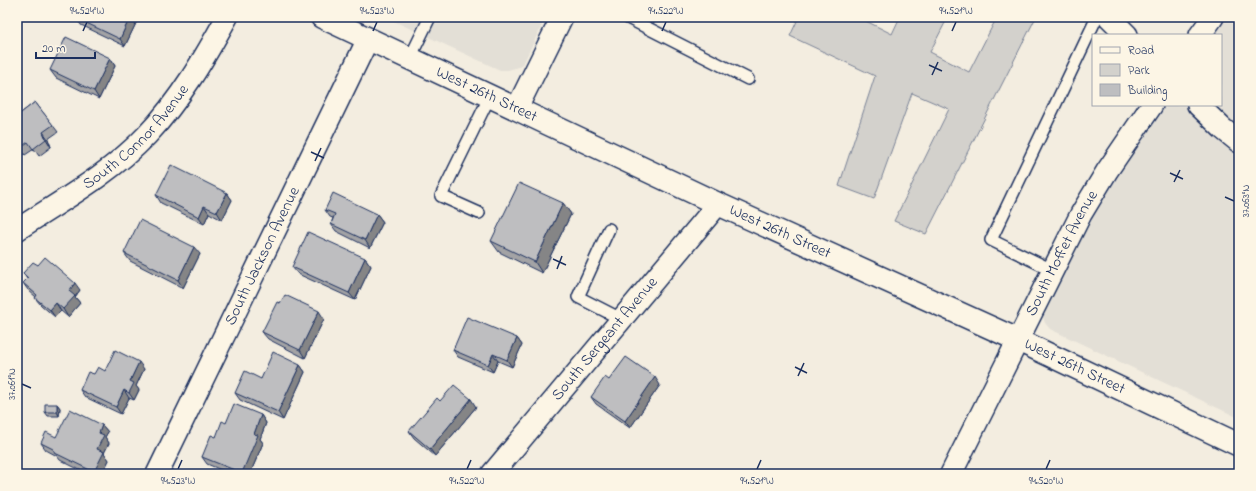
<svg xmlns="http://www.w3.org/2000/svg" width="1256" height="491" font-family="'Indie Flower',sans-serif">
<style>
.built{fill:#e3dfd6}
.green{fill:#d3d1cc;stroke:#778095}
.lines{fill:none;stroke-linecap:round;stroke-linejoin:round}
.service-casing{stroke:#1b2f5e;stroke-width:14}
.minor-casing{stroke:#1b2f5e;stroke-width:24}
.secondary-casing{stroke:#1b2f5e;stroke-width:25}
.service{stroke:#fcf5e5;stroke-width:11}
.minor{stroke:#fcf5e5;stroke-width:21}
.secondary{stroke:#fcf5e5;stroke-width:22}
.wall{fill:#a3a3a5;stroke:#1b2f5e}
.shaded-wall{fill:#858586;stroke:#1b2f5e}
.building{fill:#bebec0;stroke:#1b2f5e}
.ticks{fill:none;stroke:#1b2f5e;stroke-width:1.5}
.labels{text-anchor:middle;dominant-baseline:central;stroke-width:3.5;stroke-linejoin:round;paint-order:stroke}
.street-label{font-size:16px;fill:#1b2f5e;stroke:#fcf5e5}
.neatline{fill:none;stroke:#1b2f5e;stroke-width:1.5}
.ticks-label{font-size:10px;text-anchor:middle;fill:#1b2f5e}
</style>
<rect width="100%" height="100%" fill="#f3ede0"/>
<filter id="ink" filterUnits="userSpaceOnUse"><feTurbulence type="fractalNoise" baseFrequency=".025" numOctaves="2"/><feDisplacementMap in="SourceGraphic" scale="8" xChannelSelector="R" yChannelSelector="G"/><feConvolveMatrix kernelMatrix="1 2 1 2 8 2 1 2 1" color-interpolation-filters="sRGB"/></filter>
<g filter="url(#ink)">
<path class="built" d="M385,17H546L524,62L519,67L508,70H500Z
M1226,19L1239,27V418L1050,329L1045,323L1043,317L1044,307L1099,200L1166,105H1221V35H1215Z"/>
<path class="green" d="M799,17H858L892,34L900,17H948L930,52L969,72L997,17H1036L926,234L894,221L949,109L912,93L874,199L839,186L875,76L790,36Z"/>
<g class="lines">
<defs>
<path id="service" d="M628,17V18L748,79
M410,58L430,17
M479,213L441,196L490,96
M609,229L578,297L621,319
M1052,270L991,240L1097,17"/>
<g id="minor">
<path d="M1109,17L1127,35"/>
<path d="M1200,35L1213,17"/>
<path d="M1198,105L1223,129L1239,142"/>
<path d="M517,108L562,17"/>
<path id="s1" d="M17,230C61,201 110,174 147,135C180,100 204,59 227,17"/>
<path id="s2" d="M157,474L368,39"/>
<path id="s3" d="M492,474L718,204"/>
<path id="s4" d="M951,474L1081,214L1107,171L1152,105"/>
</g>
<g id="secondary">
<path id="s5" d="M322,17L718,204L1018,340L1239,445"/>
</g>
</defs>
<use href="#service" class="service-casing"/>
<use href="#minor" class="minor-casing"/>
<use href="#secondary" class="secondary-casing"/>
<use href="#service" class="service"/>
<use href="#minor" class="minor"/>
<use href="#secondary" class="secondary"/>
</g>
<path class="wall" d="M139,17L125,46L81,25L76,18Z
M110,58L115,66L99,99L56,78L50,70Z
M35,102L58,132L48,139L51,147L39,156L34,149L25,155L17,145V116Z
M227,193L232,200L222,220L209,213L204,224L161,203L156,195Z
M563,203L571,214L542,273L499,252L491,241Z
M325,210L377,214L383,222L370,248L336,231L331,224L333,218L330,217Z
M124,253L200,254L183,288L130,261Z
M365,258L371,266L355,300L298,274L292,267Z
M38,265L80,290L75,297L80,303L68,317L61,311L55,317L41,305L35,298L36,297L28,290L23,283L27,279L23,273Z
M280,303L324,319L305,358L268,339L262,332Z
M517,338L522,345L512,367L498,361L493,372L458,357L453,350Z
M300,365L305,372L283,420L240,400L235,393L261,379Z
M144,369L136,386L139,390L134,400L129,398L121,414L85,397L80,390L105,371Z
M609,380L660,385L630,428L596,404L591,397Z
M440,401L476,407L435,456L414,438L409,431Z
M57,404L60,408L59,416H48L45,412Z
M261,415L266,423L260,439L263,443L250,474H231L207,464L202,457L226,423Z
M102,425L108,432L105,437L109,443L104,453L109,460L102,474H88L60,460L57,456L46,450L41,443L56,437Z"/>
<path class="shaded-wall" d="M130,17H139L125,46L120,39Z
M110,58L115,66L99,99L94,91Z
M43,132L48,139L51,147L46,139Z
M227,193L232,200L222,220L217,212Z
M563,203L571,214L542,273L535,262Z
M204,206L209,213L204,224L199,217Z
M377,214L383,222L370,248L365,240Z
M194,247L200,254L183,288L178,280Z
M365,258L371,266L355,300L349,293Z
M75,283L80,290L75,297L80,303L68,317L63,309L69,291Z
M56,303L61,311L55,317L50,310Z
M319,311L324,319L305,358L300,350Z
M517,338L522,345L512,367L507,360Z
M493,354L498,361L493,372L488,365Z
M139,362L144,369L136,386L139,390L134,400L129,393L130,381Z
M300,365L305,372L283,420L278,412Z
M655,377L660,385L630,428L625,421Z
M124,390L129,398L121,414L116,407Z
M471,399L476,407L435,456L430,449Z
M57,404L60,408L59,416L57,412Z
M261,415L266,423L260,439L263,443L250,474H243L242,473L254,434Z
M102,425L108,432L105,437L109,443L104,453L109,460L102,474H96L94,472L99,433Z"/>
<path class="building" d="M77,17H130L120,39L76,18Z
M66,37L110,58L94,91L50,70Z
M35,102L53,125L43,132L46,139L33,149L28,142L20,148L17,144V116Z
M171,165L227,193L217,212L204,206L199,217L156,195Z
M519,183L563,203L535,262L491,241Z
M333,193L377,214L365,240L331,224L335,214L325,210Z
M140,220L194,247L178,280L124,253Z
M308,232L365,258L349,293L292,267Z
M45,257L75,283L69,291L75,296L63,309L56,303L50,310L35,298L37,295L23,283L28,278L23,273L33,262L38,265Z
M285,295L319,311L300,350L262,332L277,302L280,303Z
M467,317L517,338L507,360L493,354L488,365L453,350Z
M115,350L139,362L130,381L134,383L129,393L124,390L116,407L80,390L88,372L94,374L98,367L105,371Z
M273,352L300,365L278,412L235,393L245,371L261,379Z
M626,357L655,377L625,421L591,397L605,377L609,380Z
M454,385L471,399L430,449L409,431L437,398L440,401Z
M45,404H57V412H45Z
M234,404L261,415L254,434L258,435L242,473L202,457L211,435L216,437L222,421L226,423Z
M70,409L102,425L99,433L104,435L97,449L104,452L94,472L55,453L53,449L41,443L46,432L56,437Z
M59,470L67,474H57Z
M198,471L205,474H197Z
M371,471L374,474H369Z"/>
</g>
<path class="ticks" d="M83,31L87,22M373,31L377,22M662,31L666,22M952,31L956,22M929,65L942,71M932,75L938,62M311,152L324,158M315,161L321,148M1170,173L1183,179M1174,182L1180,170M1225,197L1234,201M553,259L566,265M557,269L562,256M795,367L807,373M798,376L804,363M22,384L31,388M178,469L182,460M467,469L471,460M757,469L761,460M1046,469L1050,460"/>
<g class="labels">
<g class="street-label">
<text stroke="none"><textPath href="#s5" startOffset="182">West 26th Street</textPath></text>
<text stroke="none"><textPath href="#s1" startOffset="152">South Connor Avenue</textPath></text>
<text stroke="none"><textPath href="#s5" startOffset="506">West 26th Street</textPath></text>
<text stroke="none"><textPath href="#s4" startOffset="247">South Moffet Avenue</textPath></text>
<text stroke="none"><textPath href="#s2" startOffset="242">South Jackson Avenue</textPath></text>
<text stroke="none"><textPath href="#s3" startOffset="176">South Sergeant Avenue</textPath></text>
<text stroke="none"><textPath href="#s5" startOffset="830">West 26th Street</textPath></text>
</g>
</g>
<rect width="1256" height="491" fill="none" stroke="#fcf5e5" stroke-width="44"/>
<rect x="1092" y="34" width="130" height="72" fill="#fcf5e5" stroke="#a2a6af"/>
<rect x="1100" y="47" width="20" height="6" fill="#fcf5e5" stroke="#a2a6af"/>
<text x="1128" y="54" font-size="12" fill="#1b2f5e">Road</text>
<rect x="1100" y="64" width="20" height="12" fill="#d3d1cc" stroke="#a2a6af"/>
<text x="1128" y="74" font-size="12" fill="#1b2f5e">Park</text>
<rect x="1100" y="84" width="20" height="12" fill="#bebec0" stroke="#a2a6af"/>
<text x="1128" y="94" font-size="12" fill="#1b2f5e">Building</text>
<path d="M36 52v6h59v-6" fill="none" stroke="#1b2f5e" stroke-width="2"/>
<text x="42" y="52" font-size="12" fill="#1b2f5e" stroke="#fcf5e5" stroke-width="3" paint-order="stroke">20 m</text>
<rect x="22" y="22" width="1212" height="447" class="neatline"/>
<g class="ticks-label">
<text x="87" y="14">94.524°W</text>
<text x="377" y="14">94.523°W</text>
<text x="666" y="14">94.522°W</text>
<text x="956" y="14">94.521°W</text>
<text transform="translate(1245 201) rotate(-90)" y="4">37.063°N</text>
<text transform="translate(11 384) rotate(-90)" y="4">37.061°N</text>
<text x="178" y="484">94.523°W</text>
<text x="467" y="484">94.522°W</text>
<text x="757" y="484">94.521°W</text>
<text x="1046" y="484">94.520°W</text>
</g>
</svg>
